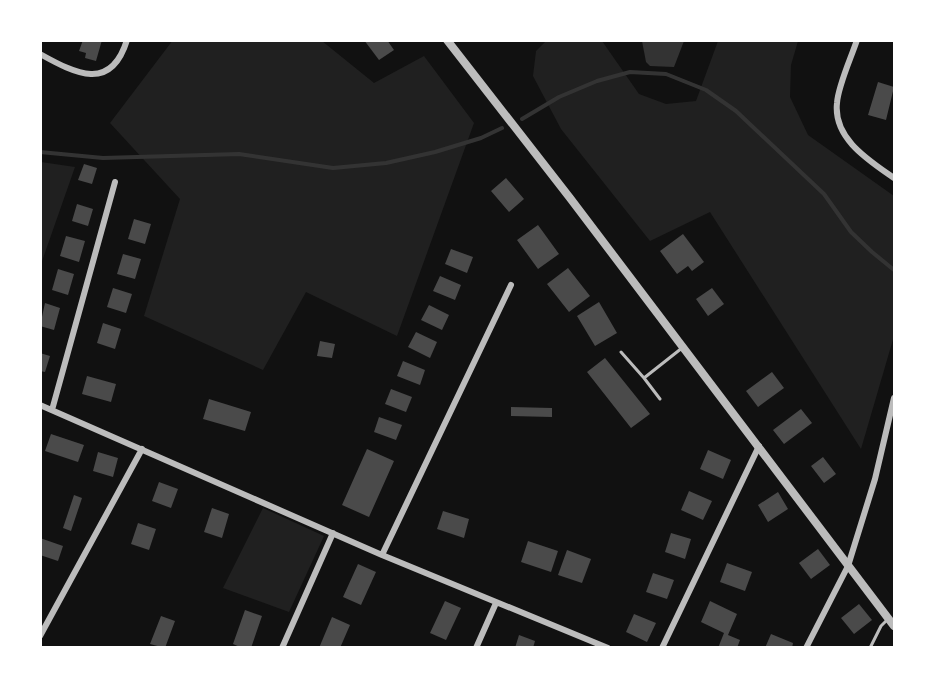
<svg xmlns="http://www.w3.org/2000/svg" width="935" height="688" font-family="'Sofia Sans Condensed',sans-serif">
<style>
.green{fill:#202020}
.water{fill:#333}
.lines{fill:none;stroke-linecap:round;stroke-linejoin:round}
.stream{stroke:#333;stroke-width:4}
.building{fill:#4a4a4a}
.service{stroke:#bcbcbc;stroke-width:3}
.minor{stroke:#bcbcbc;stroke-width:6}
.tertiary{stroke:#bcbcbc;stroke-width:8}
</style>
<rect width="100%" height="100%" fill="#111"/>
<path class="green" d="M173,40L322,41L374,83L424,56L474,123L397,336L306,292L263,370L144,316L180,199L110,123Z
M546,41H602L639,94L666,104L696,101L718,41H798L791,65L790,97L808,135L894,196V336L861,449L710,212L650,241L561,129L533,76L536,51Z
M41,162L75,167L41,264L40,162Z
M263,508L324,536L289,612L223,588Z"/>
<path class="water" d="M642,41V40L684,41L674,67L650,66L646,62Z"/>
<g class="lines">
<path class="stream" d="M522,119L559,97L597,81L630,72L666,74L706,90L736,111L824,194L851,232L872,252L894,270
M40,152L103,158L239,154L333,168L386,163L435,152L481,138L502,128"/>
</g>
<path class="building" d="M83,40H102L96,61L85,58L86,53L79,51Z
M364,40H387L394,50L379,60Z
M878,82L894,87L886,120L868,115Z
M84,164L97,168L92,184L78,180Z
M506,178L524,199L509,212L491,191Z
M77,204L93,209L88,226L72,221Z
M134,219L151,224L145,244L128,239Z
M538,225L559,254L538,269L517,240Z
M683,234L704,262L692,271L688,266L677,274L660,251Z
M66,236L85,241L79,262L60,256Z
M451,249L473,257L467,273L445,264Z
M123,254L141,259L135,279L117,274Z
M568,268L590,296L569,312L547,284Z
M58,269L74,274L68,295L52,290Z
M440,276L461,285L455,300L433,291Z
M113,288L132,294L126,313L107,307Z
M712,288L724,304L708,316L696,299Z
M599,302L617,333L595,346L577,316Z
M45,303L60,308L54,330L40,326Z
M429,305L449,315L442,330L421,320Z
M103,323L121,329L115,349L97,343Z
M416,332L437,342L430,358L408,347Z
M320,341L335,344L332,358L317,356Z
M40,353L50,356L45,372L40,371Z
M605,358L650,414L631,428L587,372Z
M403,361L425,370L420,385L397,376Z
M772,372L784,388L758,407L746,391Z
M87,376L116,384L111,402L82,394Z
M391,389L412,397L406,412L385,404Z
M209,399L251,412L245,431L203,419Z
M511,407L552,408V417L511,416Z
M801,409L812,423L784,444L773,430Z
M379,417L402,425L396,440L374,432Z
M51,434L84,445L78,462L45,451Z
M367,449L394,461L369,517L342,505Z
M708,450L731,460L723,479L700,469Z
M98,452L118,458L113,477L93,471Z
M823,457L836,474L824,483L811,466Z
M159,482L178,489L171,508L152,501Z
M689,491L712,501L703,520L681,510Z
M778,492L788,509L768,522L758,505Z
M74,495L82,498L71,531L63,528Z
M212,508L229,514L222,538L204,532Z
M443,511L469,519L464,538L437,529Z
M138,523L156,529L149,550L131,544Z
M671,533L691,539L685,559L665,552Z
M40,538L63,546L58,561L40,555Z
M528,541L558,551L551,572L521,562Z
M818,549L830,565L811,579L799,563Z
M567,550L591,559L582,583L558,575Z
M727,563L752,572L745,591L720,582Z
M358,564L376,572L361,605L343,597Z
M653,573L674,580L667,599L646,592Z
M445,601L461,608L446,640L430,633Z
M710,601L737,614L728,635L740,640L737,648H718L724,633L701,622Z
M859,604L872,620L854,634L841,618Z
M245,610L262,616L251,648H242L233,644Z
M634,614L656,623L647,642L626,632Z
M161,616L175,621L165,648L150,644Z
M332,617L350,625L340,648H319Z
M771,634L793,643L792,648H765Z
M519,635L535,641L533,648H515Z"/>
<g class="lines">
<path class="service" d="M621,352L644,378
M660,399L644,378L682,348
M870,648L881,626L888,619"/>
<path class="minor" d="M857,40C851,58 838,86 837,103C833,139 870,161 894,178
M40,54C76,74 111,92 127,40
M40,405L382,555L608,648
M52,410L115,182
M382,555L511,285
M40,636L142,449
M282,648L333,533
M476,648L496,603
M662,648L759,446
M806,648L848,566L875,479L894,398"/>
<path class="tertiary" d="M447,40L570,198L894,626"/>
</g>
<rect width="935" height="688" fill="none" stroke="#ffffff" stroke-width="84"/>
</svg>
